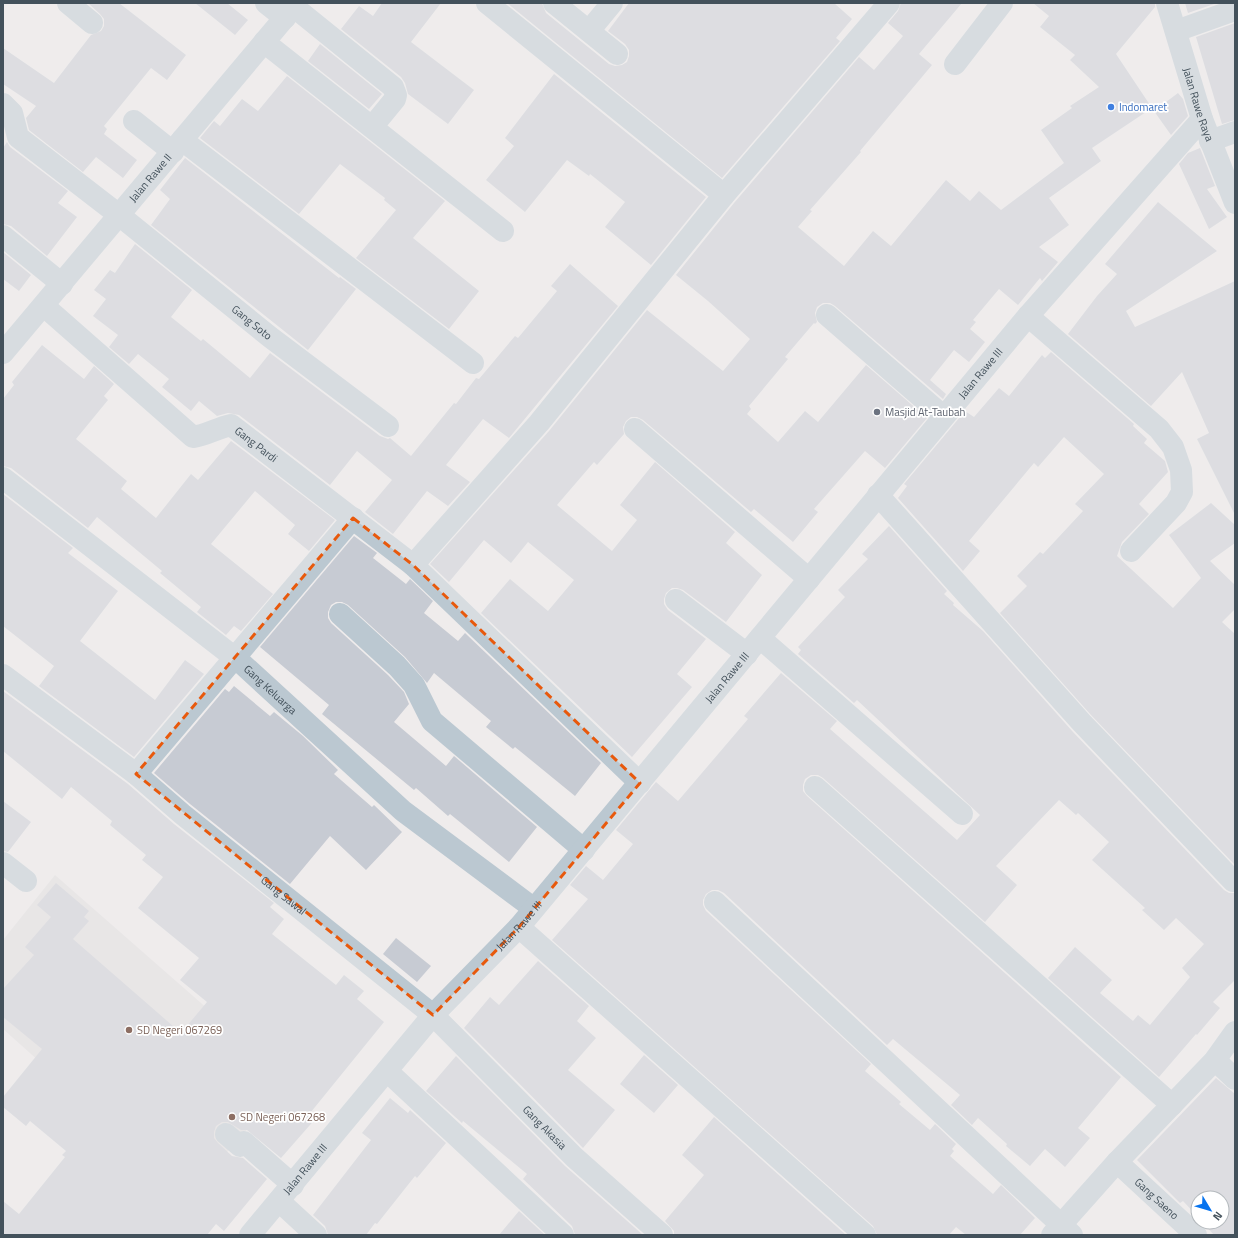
<svg xmlns="http://www.w3.org/2000/svg" width="1238" height="1238" font-family="'Titillium Web',sans-serif">
<style>
.education{fill:#e1ddde}
.building{fill:#c7cbd3}
.lines{fill:none;stroke-linecap:round;stroke-linejoin:round}
.minor{stroke:#bbc8d1;stroke-width:22}
.marked{fill:none;stroke:#e8590c;stroke-width:3;stroke-dasharray:8 5;stroke-linejoin:round}
.shop-dot{fill:#3f7fe0;stroke:#fff;stroke-width:1.5}
.worship-dot{fill:#6b7280;stroke:#fff;stroke-width:1.5}
.education-dot{fill:#8d6e63;stroke:#fff;stroke-width:1.5}
.labels{text-anchor:middle;dominant-baseline:central;stroke-width:3.5;stroke-linejoin:round;paint-order:stroke}
.street-label{font-size:11px;fill:#43515b;stroke:#fff}
.shop-label{font-size:11px;fill:#366cbe;stroke:#fff;text-anchor:start}
.worship-label{font-size:11px;fill:#5b616d;stroke:#fff;text-anchor:start}
.education-label{font-size:11px;fill:#785e54;stroke:#fff;text-anchor:start}
</style>
<rect width="100%" height="100%" fill="#efecec"/>
<path class="education" d="M55,875L290,1081L189,1195L3,1029V940Z"/>
<path class="building" d="M88,3H119L186,55L167,80L151,68L104,126L107,129L104,134L137,160L123,178L96,157L83,172L29,130L26,118L36,106L3,84V48L54,83L91,35L101,31L104,26V19L100,14Z
M195,3H227L248,20L235,35Z
M382,3H441L411,42L474,90L448,124L408,94L405,83L401,77L341,29L359,6L373,16Z
M507,3H542L546,13L609,64L615,66L622,65L627,62L629,56V50L625,44L608,31L629,3H834L852,19L836,38L840,41L722,178Z
M901,3H962L919,54L932,65L860,151L861,152L810,210L812,211L798,227L844,266L873,231L891,246L946,180L970,201L979,191L1001,210L1064,163L1041,130L1072,108L1070,106L1099,87L1070,60L1075,55L1040,27L1049,16L1033,3H1155V7L1116,54L1152,108L1092,148L1101,161L1049,198L1069,225L1039,247L1058,262L1042,281L1040,278L1018,305L999,289L973,320L976,322L970,329L985,342L969,362L954,350L930,380L946,394L943,399L835,306L830,303H823L817,307L815,313L817,322L815,324L814,323L785,357L788,359L749,406L751,409L747,414L778,442L805,411L818,422L866,365L927,418L885,468L865,451L814,509L818,512L793,542L754,509L751,512L643,420L637,417H631L626,421L623,427L624,434L597,465L594,462L557,505L612,551L637,520L620,505L655,462L735,532L726,543L762,575L726,622L683,590L677,588H672L666,593L664,599V604L668,610L706,639L677,674L692,687L632,757L481,613L510,579L548,611L574,580L528,542L511,563L484,540L449,582L430,564L549,431L647,310L723,371L750,339L708,301L676,275L734,203L859,57L874,70L903,36L888,23L898,11Z
M1185,3H1217L1188,13Z
M1235,23V120L1222,124L1196,37Z
M320,44L382,94L369,109L308,61Z
M554,74L706,197L651,265L605,227L625,202L590,174L589,176L567,160L525,212L486,180L514,146L505,138Z
M287,76L445,201L413,238L479,291L449,329L356,258L396,210L384,200L385,198L340,164L299,214L200,138L214,121L220,126L242,99L258,111Z
M1178,93L1183,99L1188,116L1171,135L1154,111Z
M7,142L10,147L68,191L58,203L77,217L47,256L11,226L3,224V148Z
M1200,148L1215,186L1207,189L1227,217L1209,229L1179,164L1188,153Z
M185,158L339,278L340,277L356,289L308,350L151,225L170,199L160,190Z
M1158,202L1217,251L1126,311L1135,327L1235,281V515L1197,439L1209,433L1182,372L1151,406L1068,334L1097,296L1117,274L1105,264Z
M135,244L192,290L171,317L201,341L203,339L250,378L270,353L380,436L388,439L390,438L411,456L454,403L456,404L476,378L479,379L515,336L518,338L557,291L551,286L570,264L618,306L509,438L483,419L446,465L470,482L448,506L427,491L393,534L365,512L392,480L357,451L330,485L239,415L228,413L217,416L199,401L191,411L162,387L169,379L138,354L129,364L109,347L118,335L93,316L106,299L94,290L110,270L115,273Z
M3,252L31,275L19,291L3,279Z
M42,345L84,379L94,366L114,384L104,396L108,400L76,439L127,481L121,489L156,518L191,474L198,480L231,441L335,520L309,551L288,534L295,525L255,491L211,544L273,594L241,631L234,626L226,635L197,612L201,607L160,573L162,571L97,517L88,528L11,468L3,466V399L14,385L12,382Z
M1051,352L1134,424L1133,426L1147,439L1144,443L1165,461L1168,472L1139,504L1149,514L1122,542L1117,556L1173,608L1201,578L1169,535L1211,503L1235,525V543L1210,561L1235,585V609L1222,622L1235,634V865L1091,715L1000,613L1027,586L1017,576L1040,552L1043,554L1083,511L1075,504L1104,474L1064,437L1038,467L1034,463L969,541L980,551L963,571L898,498L907,486L904,484L965,411L974,417L999,388L1009,396L1042,355L1045,358Z
M3,494L73,548L68,553L118,591L80,641L155,700L185,660L204,674L134,757L39,686L54,666L3,626Z
M889,526L947,591L944,594L954,603L953,605L983,631L1073,732L1224,890L1229,893H1235V980L1213,1002L1220,1008L1197,1035L1196,1034L1159,1077L1048,978L1075,947L1112,980L1100,993L1133,1021L1138,1015L1150,1025L1190,977L1182,968L1204,944L1176,918L1164,930L1142,910L1145,908L1092,860L1109,842L1078,813L1076,815L1059,800L996,866L1017,885L985,922L823,778L818,775H811L805,779L803,785V791L807,796L1121,1077L1078,1128L1090,1138L1065,1167L1045,1149L1030,1166L1006,1146L1007,1144L978,1118L972,1125L951,1105L960,1095L893,1039L887,1045L724,893L718,890H712L706,894L703,900V905L706,911L871,1064L865,1071L901,1102L899,1104L930,1130L935,1124L956,1144L952,1149L954,1151L950,1156L993,1194L1001,1185L1035,1218L1020,1235H966L956,1227L949,1235H877L873,1226L552,940L588,899L570,885L586,866L603,880L633,844L616,830L656,782L678,801L748,719L744,716L781,673L837,721L830,729L957,840L980,815L857,700L854,703L798,654L801,650L798,647L845,597L838,590L868,559L862,554Z
M354,536L377,553L373,558L406,584L410,579L433,601L424,613L458,641L465,633L601,763L575,796L515,747L513,749L486,727L491,721L434,673L427,683L405,657L348,605L342,602H336L331,605L328,612V618L331,623L388,675L404,692L409,704L394,722L446,766L454,756L537,827L509,862L450,814L448,816L416,788L414,790L322,714L329,705L260,647Z
M234,686L270,716L274,712L303,736L338,770L334,774L372,807L374,805L402,832L366,870L330,836L290,884L190,804L154,773L225,689L229,692Z
M3,691L128,784L174,824L274,903L270,907L284,919L272,934L336,985L344,975L364,991L357,999L384,1022L311,1112L317,1117L281,1158L247,1130H241L228,1122H222L216,1126L214,1132V1138L218,1143L232,1156L243,1158L267,1179L224,1231L216,1224L207,1235H3V1201L19,1214L65,1157L62,1155L66,1151L30,1121L26,1126L3,1107V1097L42,1049L3,1017V989L34,955L25,947L51,917L37,905L56,883L89,911L84,917L89,921L73,939L181,1033L207,1002L180,980L199,958L138,908L163,877L142,860L146,855L110,825L112,821L71,787L62,799L3,751Z
M3,801L31,822L8,852L3,851Z
M396,938L431,966L417,982L383,954Z
M538,961L589,1006L577,1021L596,1038L568,1070L615,1110L583,1148L464,1028L490,997L499,1005Z
M644,1055L678,1085L654,1113L620,1084Z
M456,1056L565,1166L643,1235H575L572,1226L523,1179L527,1174L463,1121L462,1123L426,1091Z
M1216,1078L1235,1094V1235H1214L1202,1222H1222V1198H1198V1217L1183,1201L1180,1203L1137,1160Z
M390,1098L408,1113L410,1110L446,1143L417,1178L415,1176L377,1224L375,1223L366,1235H328L325,1226L313,1215L371,1140L362,1133Z
M714,1117L846,1235H674V1231L665,1221L704,1175L682,1155Z
M519,1211L545,1235H499Z"/>
<g class="lines">
<g class="minor">
<path d="M68,3L92,23"/>
<path d="M266,3L285,18"/>
<path d="M487,3L724,195"/>
<path d="M554,3L617,54"/>
<path id="s1" d="M1167,3L1202,119L1235,203"/>
<path d="M294,7L393,87L396,95L395,99L372,127"/>
<path d="M589,31L612,3"/>
<path d="M1176,31L1235,10"/>
<path d="M264,42L503,231"/>
<path d="M955,64L1002,3"/>
<path id="s2" d="M3,104L12,113L18,137L119,215L270,337L388,426"/>
<path d="M134,121L173,152"/>
<path d="M182,140L473,363"/>
<path d="M1210,141L1235,132"/>
<path d="M3,236L62,284"/>
<path id="s3" d="M44,306L193,437C207,435 217,428 231,425L413,565L640,783"/>
<path d="M827,315L943,416"/>
<path d="M1028,316L1159,429L1173,447L1181,470L1182,492L1176,503L1131,551"/>
<path id="s4" d="M3,353L297,3"/>
<path d="M635,429L809,579"/>
<path id="s5" d="M3,478L239,661L403,811L533,908"/>
<path d="M878,495L1082,723L1233,881"/>
<path d="M413,565L539,423L724,195L889,3"/>
<path d="M676,600L747,654"/>
<path d="M340,614L397,666L414,685L432,721L584,850"/>
<path d="M760,638L962,814"/>
<path id="s6" d="M3,675L136,774L182,814L433,1015L574,1157L662,1235"/>
<path d="M136,774L353,518"/>
<path d="M815,787L1172,1105"/>
<path d="M3,863L26,881"/>
<path d="M715,902L1072,1235"/>
<path d="M519,927L865,1235"/>
<path d="M1215,1060L1235,1079"/>
<path d="M387,1071L563,1235"/>
<path d="M226,1134L240,1146L244,1142L293,1185"/>
<path id="s7" d="M1117,1162L1196,1235"/>
<path d="M279,1201L316,1235"/>
<path id="s8" d="M250,1235L433,1015L519,927L1028,316L1202,119"/>
<path d="M1052,1235L1117,1162L1215,1060L1235,1032"/>
</g>
</g>
<path d="M0 0H1238V1238H0ZM353,518L413,565L640,783L519,927L433,1015L136,774Z" fill="#efecec" fill-opacity=".55" fill-rule="evenodd"/>
<path class="marked" d="M353,518L413,565L640,783L519,927L433,1015L136,774Z"/>
<circle class="shop-dot" cx="1111" cy="107" r="4"/>
<circle class="worship-dot" cx="877" cy="412" r="4"/>
<g class="education-dot">
<circle cx="129" cy="1030" r="4"/>
<circle cx="232" cy="1117" r="4"/>
</g>
<g class="labels">
<g class="street-label">
<text stroke="none"><textPath href="#s1" startOffset="106">Jalan Rawe Raya</textPath></text>
<text stroke="none"><textPath href="#s4" startOffset="229">Jalan Rawe II</textPath></text>
<text stroke="none"><textPath href="#s2" startOffset="336">Gang Soto</textPath></text>
<text stroke="none"><textPath href="#s8" startOffset="1130">Jalan Rawe III</textPath></text>
<text stroke="none"><textPath href="#s3" startOffset="270">Gang Pardi</textPath></text>
<text stroke="none"><textPath href="#s8" startOffset="734">Jalan Rawe III</textPath></text>
<text stroke="none"><textPath href="#s5" startOffset="341">Gang Keluarga</textPath></text>
<text stroke="none"><textPath href="#s6" startOffset="357">Gang Sawal</textPath></text>
<text stroke="none"><textPath href="#s8" startOffset="410">Jalan Rawe III</textPath></text>
<text stroke="none"><textPath href="#s6" startOffset="707">Gang Akasia</textPath></text>
<text stroke="none"><textPath href="#s8" startOffset="86">Jalan Rawe III</textPath></text>
<text stroke="none"><textPath href="#s7" startOffset="54">Gang Saeno</textPath></text>
</g>
<g class="shop-label">
<text x="1119" y="107">Indomaret</text>
</g>
<g class="worship-label">
<text x="885" y="412">Masjid At-Taubah</text>
</g>
<g class="education-label">
<text x="137" y="1030">SD Negeri 067269</text>
<text x="240" y="1117">SD Negeri 067268</text>
</g>
</g>
<rect width="1238" height="1238" fill="none" stroke="#43515b" stroke-width="8"/>
<g transform="translate(1210 1210) rotate(128)"><circle r="19" fill="#ffffff" stroke="#b4b9bd"/>
<path d="M0-3L7 15L0 10L-7 15Z" fill="#0673ef"/>
<text y="-6" font-size="11" font-weight="bold" text-anchor="middle" fill="#43515b">N</text>
</g>
</svg>
